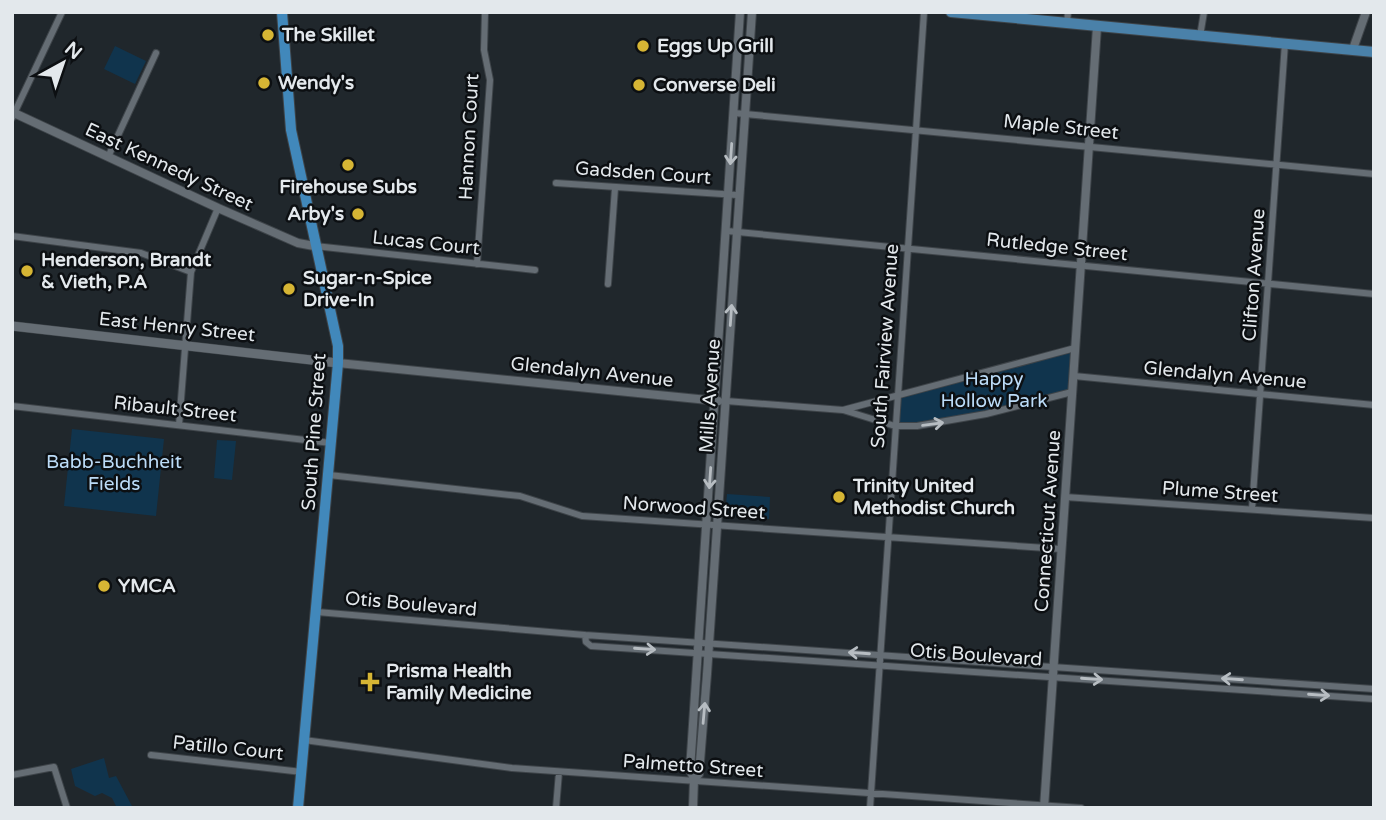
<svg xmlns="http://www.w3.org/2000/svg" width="1386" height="820" font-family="'Varela Round',sans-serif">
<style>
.green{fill:#10344d}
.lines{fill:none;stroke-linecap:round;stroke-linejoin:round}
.minor-casing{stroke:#3e4449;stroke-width:8}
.tertiary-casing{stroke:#3e4449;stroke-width:10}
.secondary-casing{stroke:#3e4449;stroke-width:10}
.primary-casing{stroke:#3e4449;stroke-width:12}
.trunk-casing{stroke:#3e4449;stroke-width:12}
.minor{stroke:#656d74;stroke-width:6}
.tertiary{stroke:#656d74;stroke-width:8}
.secondary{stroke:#656d74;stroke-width:9}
.primary{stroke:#4a81a9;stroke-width:10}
.trunk{stroke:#4188bb;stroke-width:10}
.oneway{stroke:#b7bdc2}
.poi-dot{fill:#d6b534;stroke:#0c0f12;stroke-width:2.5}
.labels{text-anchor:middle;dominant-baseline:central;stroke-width:5;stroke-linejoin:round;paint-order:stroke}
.poi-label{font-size:19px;font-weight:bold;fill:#e3e8ec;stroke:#0c0f12;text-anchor:start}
.street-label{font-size:19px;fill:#e3e8ec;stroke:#0c0f12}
.park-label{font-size:19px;fill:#bbdbf7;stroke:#0c0f12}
</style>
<rect width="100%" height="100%" fill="#20272c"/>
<path class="green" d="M115,46L146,61L135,84L104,69Z
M1075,348L1072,392L986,414L895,426L897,394Z
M72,429L164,439L156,516L64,506Z
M217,440L236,441L232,480L214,478Z
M727,494L770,497L769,519L725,515Z
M104,758L109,778L116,776L133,808H117L112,798L102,793L95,796L75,786L71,769Z"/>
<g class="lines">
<defs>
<path id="minor" d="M1067,23L1068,12
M1200,36L1204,12
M734,113L1374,174
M12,118L62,12
M108,157L156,53
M556,183L737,195
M727,231L1374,294
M12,236L141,253L191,272
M315,246L535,270
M477,264L490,80L484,50L485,12
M608,284L615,188
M1074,376L1374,405
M726,401L843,410L895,426H917L986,414L1072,392
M12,406L331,443
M843,410L1075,348
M179,425L191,272L218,208
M329,475L520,496L582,516L1061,549
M1065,497L1374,518
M1252,509L1285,43
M317,612L585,635L1374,689
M585,635L586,642L591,646L1374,699
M304,740L512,768L1081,808
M151,755L302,772
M12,775L54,767L67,808
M556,808L559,772
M870,808L924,12"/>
<path id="tertiary" d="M1353,49L1366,12
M12,112L218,208L298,243L314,246
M338,363L718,401
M694,779L699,774L707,674L752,12
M693,808L694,779L690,770L740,12
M1044,808L1097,27"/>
<path id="secondary" d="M12,326L338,363"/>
<path id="primary" d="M951,12L1374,52"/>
<path id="trunk" d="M282,12L291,130L338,346V363L298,808"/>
</defs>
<use href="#minor" class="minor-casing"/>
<use href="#tertiary" class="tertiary-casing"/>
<use href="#secondary" class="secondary-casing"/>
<use href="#primary" class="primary-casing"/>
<use href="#trunk" class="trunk-casing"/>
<use href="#minor" class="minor"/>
<use href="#tertiary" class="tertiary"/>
<use href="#secondary" class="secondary"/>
<use href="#primary" class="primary"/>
<use href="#trunk" class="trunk"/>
</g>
<defs><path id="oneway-shaft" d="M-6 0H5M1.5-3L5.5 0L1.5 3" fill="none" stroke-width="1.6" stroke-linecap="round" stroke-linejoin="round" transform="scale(1.75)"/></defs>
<g class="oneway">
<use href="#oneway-shaft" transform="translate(731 154) rotate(94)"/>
<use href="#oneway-shaft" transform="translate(731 315) rotate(-86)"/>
<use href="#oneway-shaft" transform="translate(933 424) rotate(-8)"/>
<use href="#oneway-shaft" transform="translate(710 478) rotate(94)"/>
<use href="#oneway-shaft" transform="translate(645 649) rotate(4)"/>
<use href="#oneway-shaft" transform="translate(859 653) rotate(-176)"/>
<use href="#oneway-shaft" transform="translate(1092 679) rotate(4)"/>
<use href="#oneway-shaft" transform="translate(1232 679) rotate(-176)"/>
<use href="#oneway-shaft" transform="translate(1319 695) rotate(4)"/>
<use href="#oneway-shaft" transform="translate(704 713) rotate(-85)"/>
</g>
<g class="poi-dot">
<circle cx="268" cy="35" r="7"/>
<circle cx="643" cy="46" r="7"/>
<circle cx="264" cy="83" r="7"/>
<circle cx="639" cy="85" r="7"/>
<circle cx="348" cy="165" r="7"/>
<circle cx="358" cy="214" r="7"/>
<circle cx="27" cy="271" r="7"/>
<circle cx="289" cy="289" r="7"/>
<circle cx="839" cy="497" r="7"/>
<circle cx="104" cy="586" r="7"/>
<path d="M366.5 671.5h7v7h7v7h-7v7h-7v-7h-7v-7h7z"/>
</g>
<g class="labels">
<g class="poi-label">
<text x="282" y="35">The Skillet</text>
<text x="657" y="46">Eggs Up Grill</text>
<text x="278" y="83">Wendy's</text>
<text x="653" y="85">Converse Deli</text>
<text x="348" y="187" text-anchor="middle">Firehouse Subs</text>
<text x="344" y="214" text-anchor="end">Arby's</text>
<text x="41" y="260">Henderson, Brandt<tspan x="41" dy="22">&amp; Vieth, P.A</tspan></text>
<text x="303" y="278">Sugar-n-Spice<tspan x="303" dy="22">Drive-In</tspan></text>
<text x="853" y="486">Trinity United<tspan x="853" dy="22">Methodist Church</tspan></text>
<text x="118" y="586">YMCA</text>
<text x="386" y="671">Prisma Health<tspan x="386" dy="22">Family Medicine</tspan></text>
</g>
<g class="street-label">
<text transform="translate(1061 127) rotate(6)">Maple Street</text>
<text transform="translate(469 137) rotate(-87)">Hannon Court</text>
<text transform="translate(169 167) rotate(25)">East Kennedy Street</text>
<text transform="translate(643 173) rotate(4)">Gadsden Court</text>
<text transform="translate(426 243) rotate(6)">Lucas Court</text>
<text transform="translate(1057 247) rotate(6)">Rutledge Street</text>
<text transform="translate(1254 275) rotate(-86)">Clifton Avenue</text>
<text transform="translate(177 327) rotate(6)">East Henry Street</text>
<text transform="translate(885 346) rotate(-86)">South Fairview Avenue</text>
<text transform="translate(592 372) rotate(6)">Glendalyn Avenue</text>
<text transform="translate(1225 375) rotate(5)">Glendalyn Avenue</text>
<text transform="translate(710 396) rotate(-86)">Mills Avenue</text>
<text transform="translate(175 409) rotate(6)">Ribault Street</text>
<text transform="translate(314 432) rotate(-86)">South Pine Street</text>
<text transform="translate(1220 492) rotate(4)">Plume Street</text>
<text transform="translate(694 508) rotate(4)">Norwood Street</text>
<text transform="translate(1048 521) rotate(-86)">Connecticut Avenue</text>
<text transform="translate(411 604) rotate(5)">Otis Boulevard</text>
<text transform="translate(976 655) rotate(4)">Otis Boulevard</text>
<text transform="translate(228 748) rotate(6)">Patillo Court</text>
<text transform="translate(693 766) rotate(4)">Palmetto Street</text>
</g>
<g class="park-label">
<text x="994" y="379">Happy<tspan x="994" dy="22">Hollow Park</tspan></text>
<text x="114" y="462">Babb-Buchheit<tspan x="114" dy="22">Fields</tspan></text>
</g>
</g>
<rect width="1386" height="820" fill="none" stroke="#e3e8ec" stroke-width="28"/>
<g transform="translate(63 63) rotate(40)" stroke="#0c0f12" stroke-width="5" paint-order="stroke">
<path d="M0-5L12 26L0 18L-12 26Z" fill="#e3e8ec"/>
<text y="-10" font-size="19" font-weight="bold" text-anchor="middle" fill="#e3e8ec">N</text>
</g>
</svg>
